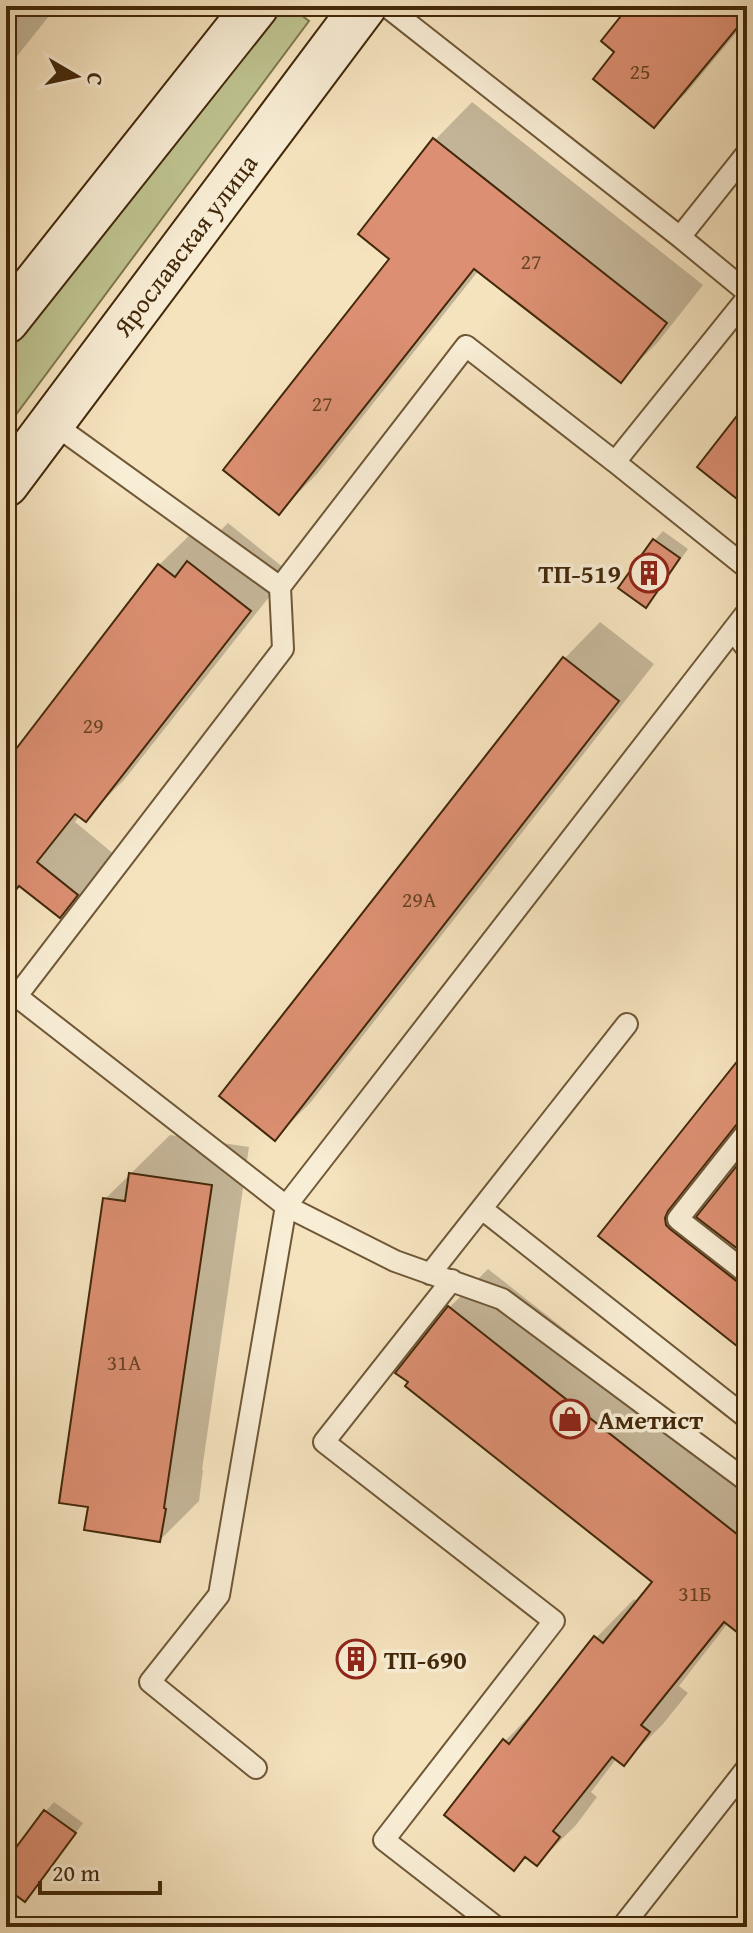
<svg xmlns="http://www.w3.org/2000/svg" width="753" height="1933" font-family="'Gentium Book Plus',serif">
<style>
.green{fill:#bec390;stroke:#80764c;stroke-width:2}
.shadow{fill:#0003}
.building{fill:#dc8f72;stroke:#422809;stroke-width:2}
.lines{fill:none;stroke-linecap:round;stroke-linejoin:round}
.service-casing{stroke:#6f5736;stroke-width:24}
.secondary-casing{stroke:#422809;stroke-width:48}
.service{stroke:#f8edd5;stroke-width:20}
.secondary{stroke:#f8edd5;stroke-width:44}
.labels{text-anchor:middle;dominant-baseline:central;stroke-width:7;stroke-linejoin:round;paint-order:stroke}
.number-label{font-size:22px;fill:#684223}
.street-label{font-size:26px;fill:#422809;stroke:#f8edd5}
.poi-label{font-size:26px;font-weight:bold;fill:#422809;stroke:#f8edd5;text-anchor:start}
</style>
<rect width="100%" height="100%" fill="#f5e3be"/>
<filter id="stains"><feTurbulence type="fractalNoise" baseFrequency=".0025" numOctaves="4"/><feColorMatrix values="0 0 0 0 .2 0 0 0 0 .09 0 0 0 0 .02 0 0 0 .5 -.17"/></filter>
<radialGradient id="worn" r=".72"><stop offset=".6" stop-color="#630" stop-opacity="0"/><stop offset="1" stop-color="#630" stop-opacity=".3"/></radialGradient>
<path class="green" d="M285,6H289L309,21L6,428V346L191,117Z"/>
<path class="shadow" d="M6,6H57L6,70Z
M632,6H747V20L687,92L654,125L617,51Z
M472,102L703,285L658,342L620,380L479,270L317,474L279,512L392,259L435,140Z
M228,523L289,572L124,780L85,819L80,815L75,822L115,855L99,877L60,916L6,873V764L159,565L198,527L213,538Z
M663,531L688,549L654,596L645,605L655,540Z
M600,622L654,664L311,1102L275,1138L222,1096L565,658Z
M747,1052V1117L741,1118L676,1200L673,1208L675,1215L747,1272V1350L601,1236Z
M170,1135L249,1147L202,1470H203L199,1501L160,1540L90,1505L105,1199Z
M488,1269L747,1473V1616L728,1623L679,1686L688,1693L663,1724L624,1763L617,1758L591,1792L597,1797L576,1825L537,1864L526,1856L514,1868L505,1741L543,1702L596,1638L634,1599L638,1602L655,1581L450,1307Z
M54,1802L83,1823L34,1891L25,1899L6,1885V1865L46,1811Z"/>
<path class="building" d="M629,6H747V16L654,128L593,79L614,52L601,41Z
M433,138L667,323L621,383L474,269L279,515L223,470L389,259L358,234Z
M747,403V507L697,467Z
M653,539L680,558L646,608L618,588Z
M187,561L251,611L86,822L75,814L37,862L78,895L60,918L19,886L6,902V762L158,564L175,577Z
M563,657L619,701L275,1141L219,1096Z
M747,1049V1119L737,1124L668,1211L665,1218L666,1225L670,1229L739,1283L747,1286V1354L598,1236Z
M747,1153V1256L696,1217Z
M129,1173L212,1185L164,1508L166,1509L160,1542L84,1530L88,1507L59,1503L103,1198L125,1201Z
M448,1306L747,1542V1640L724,1622L641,1725L650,1732L624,1766L612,1757L553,1831L560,1837L537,1866L525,1857L514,1871L444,1815L503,1739L509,1744L594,1636L603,1643L652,1582L405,1386L408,1382L395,1373Z
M44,1810L76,1833L25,1902L6,1888V1861Z"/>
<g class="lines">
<defs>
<path id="service" d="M386,6L680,237L747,292
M680,237L747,153
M747,298L615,462L747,568
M51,422L280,587L466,346L615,462
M733,630L747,649
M6,988L286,1206L395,1261L502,1299L747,1481
M16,997L283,649L280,587
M747,1132L678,1219L747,1273
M482,1209L747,1418
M430,1274L627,1024
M452,1280L324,1442L554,1621L384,1840L496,1927
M256,1768L150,1682L219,1595L286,1206L747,612
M622,1927L747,1768"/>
<path id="secondary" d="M6,321L256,6
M6,484L364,6"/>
</defs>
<use href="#service" class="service-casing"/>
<use href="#secondary" class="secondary-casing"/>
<use href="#service" class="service"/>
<use href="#secondary" class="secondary"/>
</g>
<defs>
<symbol id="building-ring" viewBox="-11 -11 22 22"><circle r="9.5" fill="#f8edd5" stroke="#8f2418" stroke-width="1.5"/><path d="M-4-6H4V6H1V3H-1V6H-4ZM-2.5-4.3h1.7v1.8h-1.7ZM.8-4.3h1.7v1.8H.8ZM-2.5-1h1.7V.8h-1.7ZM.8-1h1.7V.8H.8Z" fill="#8f2418"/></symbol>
<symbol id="shop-ring" viewBox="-11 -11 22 22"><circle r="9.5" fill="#f8edd5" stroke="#8f2418" stroke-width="1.5"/><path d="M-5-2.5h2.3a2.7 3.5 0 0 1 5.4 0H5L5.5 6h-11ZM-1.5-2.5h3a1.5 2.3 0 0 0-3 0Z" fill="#8f2418"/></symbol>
</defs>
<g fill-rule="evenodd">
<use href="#building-ring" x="627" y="551" width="44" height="44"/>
<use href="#shop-ring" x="548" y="1397" width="44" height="44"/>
<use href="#building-ring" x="334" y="1637" width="44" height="44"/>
</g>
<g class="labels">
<g class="number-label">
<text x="640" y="71">25</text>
<text x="531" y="261">27</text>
<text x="322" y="403">27</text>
<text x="93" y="725">29</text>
<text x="419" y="899">29А</text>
<text x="124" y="1362">31А</text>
<text x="695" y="1593">31Б</text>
</g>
<g class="street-label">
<text transform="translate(185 245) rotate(-53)">Ярославская улица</text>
</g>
<g class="poi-label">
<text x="621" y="573" text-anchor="end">ТП-519</text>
<text x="598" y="1419">Аметист</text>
<text x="384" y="1659">ТП-690</text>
</g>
</g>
<rect width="753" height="1933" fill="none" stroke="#f5e3be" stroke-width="32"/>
<rect x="8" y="8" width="737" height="1917" fill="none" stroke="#422809" stroke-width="4"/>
<rect x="16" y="16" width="721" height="1901" fill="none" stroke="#422809" stroke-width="2"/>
<g transform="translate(76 76) rotate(99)" stroke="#f8edd5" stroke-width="6" paint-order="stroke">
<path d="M0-6L14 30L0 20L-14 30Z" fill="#422809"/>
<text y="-12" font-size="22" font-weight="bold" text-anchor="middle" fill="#422809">С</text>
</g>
<path d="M40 1881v12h120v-12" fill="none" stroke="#422809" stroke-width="4"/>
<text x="52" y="1881" font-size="24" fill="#422809" stroke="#f8edd5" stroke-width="6" paint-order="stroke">20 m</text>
<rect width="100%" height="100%" filter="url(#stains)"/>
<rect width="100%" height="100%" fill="url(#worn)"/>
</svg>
